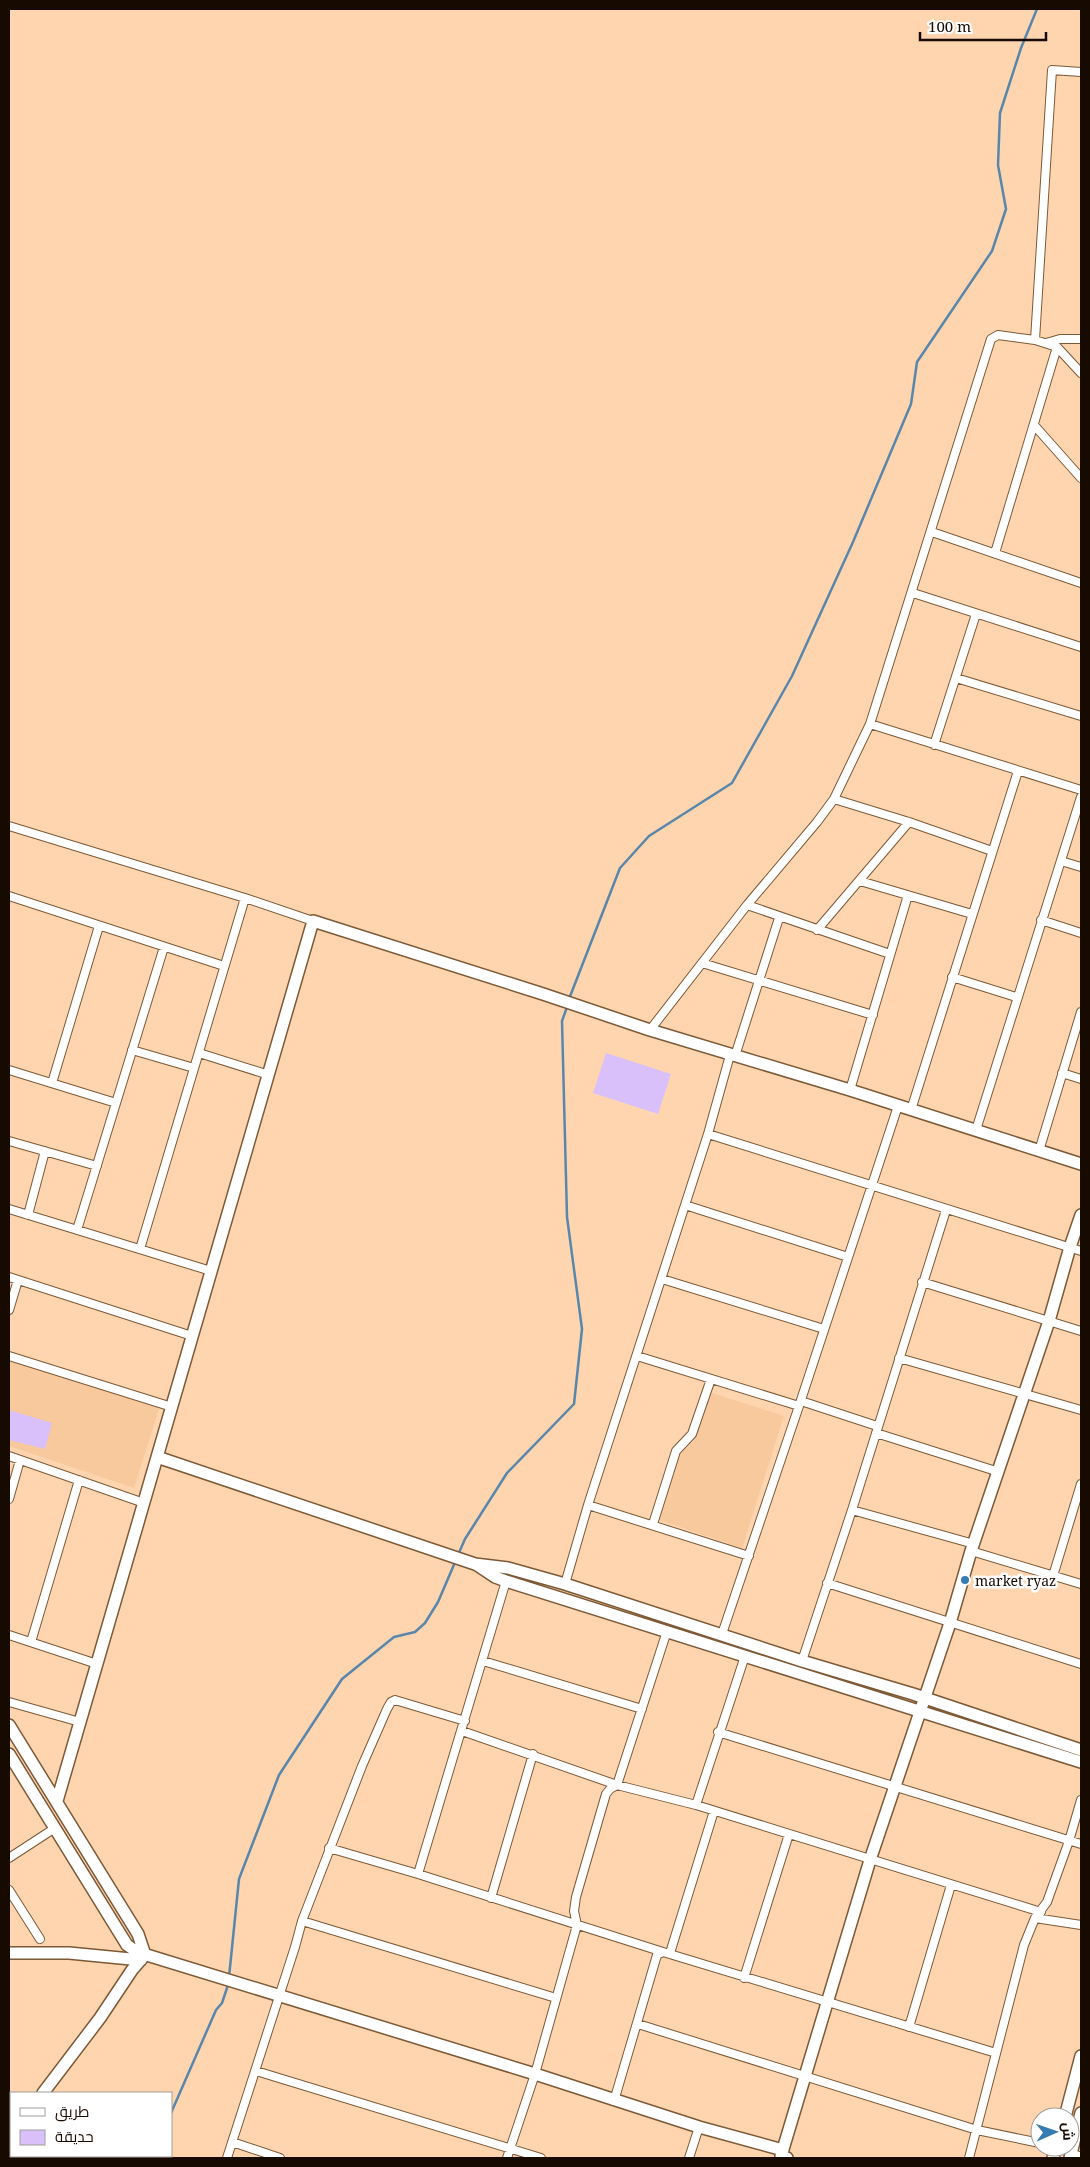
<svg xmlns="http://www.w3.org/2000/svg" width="1090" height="2167" font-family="'Noto Serif',Cairo,serif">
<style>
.built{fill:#f8c99d}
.green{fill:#dac0fb}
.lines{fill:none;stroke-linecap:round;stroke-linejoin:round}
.stream{stroke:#5987ac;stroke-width:2.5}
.street-casing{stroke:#7d5936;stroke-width:10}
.secondary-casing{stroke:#7d5936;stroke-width:14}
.street{stroke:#fff;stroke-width:8}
.secondary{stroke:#fff;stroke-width:11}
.poi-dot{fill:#367cb1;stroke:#fff;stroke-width:2}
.labels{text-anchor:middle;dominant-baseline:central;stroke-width:5;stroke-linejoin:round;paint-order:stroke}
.poi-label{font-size:14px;fill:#170a00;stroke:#fff;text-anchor:start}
</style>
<rect width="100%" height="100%" fill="#fed5af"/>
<path class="built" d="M9,1357L160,1406L134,1488L9,1446Z
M709,1392L784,1416L742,1548L659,1520L679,1455L694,1441Z"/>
<path class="green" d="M606,1053L671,1074L658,1114L593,1093Z
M9,1410L52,1423L45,1449L9,1440Z"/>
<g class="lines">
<path class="stream" d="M569,999L620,868L649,836L732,783L792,676L853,542L911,404L917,362L992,251L1006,209L998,165L1000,113L1021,48L1037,9
M458,1555L465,1539L507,1473L574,1404L582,1329L567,1217L562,1021L567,1007
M229,1977L239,1879L279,1775L342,1679L394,1637L415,1632L425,1623L438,1602L456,1560
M171,2113L216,2010L222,2003L228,1985
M163,2158V2156"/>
<defs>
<path id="street" d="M1035,340L1052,70L1081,72
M1046,343L1060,339H1081
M1034,425L1081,478
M932,532L1081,583
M995,553L1057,347
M913,593L1081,647
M956,678L1081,716
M870,724L1081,790
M934,745L976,614
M834,799L909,822L992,851
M9,826L245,898L313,921
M1061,861L1081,867
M860,881L972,914
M9,896L224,966
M747,905L890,954
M1041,920L1081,933
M817,930L909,822
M702,963L873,1015
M952,977L1016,997
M650,1030L747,905L817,822L834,799L870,724L991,339L998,335L1035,340L1057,347L1081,373
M132,1050L194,1068
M199,1053L269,1075
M735,1056L779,918
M9,1070L116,1103
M1062,1073L1081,1079
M52,1083L99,926
M850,1090L908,895
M911,1110L1018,771
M976,1130L1081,797
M708,1134L1081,1251
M9,1141L97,1166
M1039,1151L1081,1012
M685,1205L848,1257
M9,1209L211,1271
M28,1215L45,1151
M77,1230L164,947
M140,1249L245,898
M9,1277L192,1336
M662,1279L824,1329
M922,1282L1081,1331
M9,1310L18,1280
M9,1356L172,1407
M637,1356L799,1406
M899,1358L1081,1410
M801,1401L877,1426
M876,1433L999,1472
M9,1456L144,1503
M9,1499L20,1460
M588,1505L749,1556
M852,1510L974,1544
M653,1524L676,1451L692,1434L711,1379
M971,1551L1081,1584
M1053,1576L1081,1484
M827,1583L1081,1664
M565,1584L588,1505L708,1134L730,1055
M722,1634L799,1406L898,1106
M9,1635L97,1664
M31,1642L79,1480
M483,1661L642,1709
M802,1661L852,1510L946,1210
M9,1702L80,1722
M462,1731L617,1785L696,1805L1041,1912
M718,1732L1081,1844
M696,1805L745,1656
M329,1848L418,1874L663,1952
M9,1858L55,1828
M418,1874L506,1581
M9,1890L40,1939
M491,1898L533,1754
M1035,1918L1081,1925
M302,1921L556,1998
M670,1953L714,1811
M744,1978L789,1834
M638,2024L977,2130L1040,2143
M909,2027L951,1885
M256,2071L541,2158
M614,2101L657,1955L663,1952L996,2053
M232,2142L280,2158
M1071,2153L1081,2157
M227,2158L295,1947L302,1921L362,1766L387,1709L391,1702L395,1700L465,1721
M507,2158L535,2074L577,1925L574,1911L576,1897L606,1794L610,1789L617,1785L667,1631
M689,2158L699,2127
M969,2158L1024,1945L1035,1918L1047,1902L1069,1841L1081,1800"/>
<path id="secondary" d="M157,1457L475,1564L508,1568L565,1584L802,1661L913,1694L1081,1750
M477,1565L495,1577L506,1581L1081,1762
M9,1725L138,1934L145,1955
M9,1754L127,1945L137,1952L535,2074L699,2127L783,2150
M57,1801L313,921L543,994L650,1030L850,1090L1081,1164
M9,1953H69L141,1960
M43,2093L100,2018L132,1970L145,1955
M1065,2117L1081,2056
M9,2140L11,2137
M787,2158L781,2156L870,1860L950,1623L971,1551L1049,1321L1070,1247L1081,1215
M1053,2158L1056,2147
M1070,2158L1081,2113"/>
</defs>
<use href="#street" class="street-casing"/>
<use href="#secondary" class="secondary-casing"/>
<use href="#street" class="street"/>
<use href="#secondary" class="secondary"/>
</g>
<circle class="poi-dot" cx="965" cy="1580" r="5"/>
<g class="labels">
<g class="poi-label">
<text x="975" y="1580">market ryaz</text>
</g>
</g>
<rect width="1090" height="2167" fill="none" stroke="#170a00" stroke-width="20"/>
<rect x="10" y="2092" width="162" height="65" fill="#ffffff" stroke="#a29d99"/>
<rect x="20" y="2108" width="25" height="8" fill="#ffffff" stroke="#a29d99"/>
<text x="55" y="2117" font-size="15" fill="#170a00">طريق</text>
<rect x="20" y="2130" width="25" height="15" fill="#dac0fb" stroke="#a29d99"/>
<text x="55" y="2142" font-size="15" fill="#170a00">حديقة</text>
<g transform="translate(1055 2132) rotate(88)"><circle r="24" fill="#ffffff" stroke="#a29d99"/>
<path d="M0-4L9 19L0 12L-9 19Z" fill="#367cb1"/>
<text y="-8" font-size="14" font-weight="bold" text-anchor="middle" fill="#170a00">ش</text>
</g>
<path d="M920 32v8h126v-8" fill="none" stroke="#170a00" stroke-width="2.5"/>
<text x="928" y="32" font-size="15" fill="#170a00" stroke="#ffffff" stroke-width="4" paint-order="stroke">100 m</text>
</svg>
